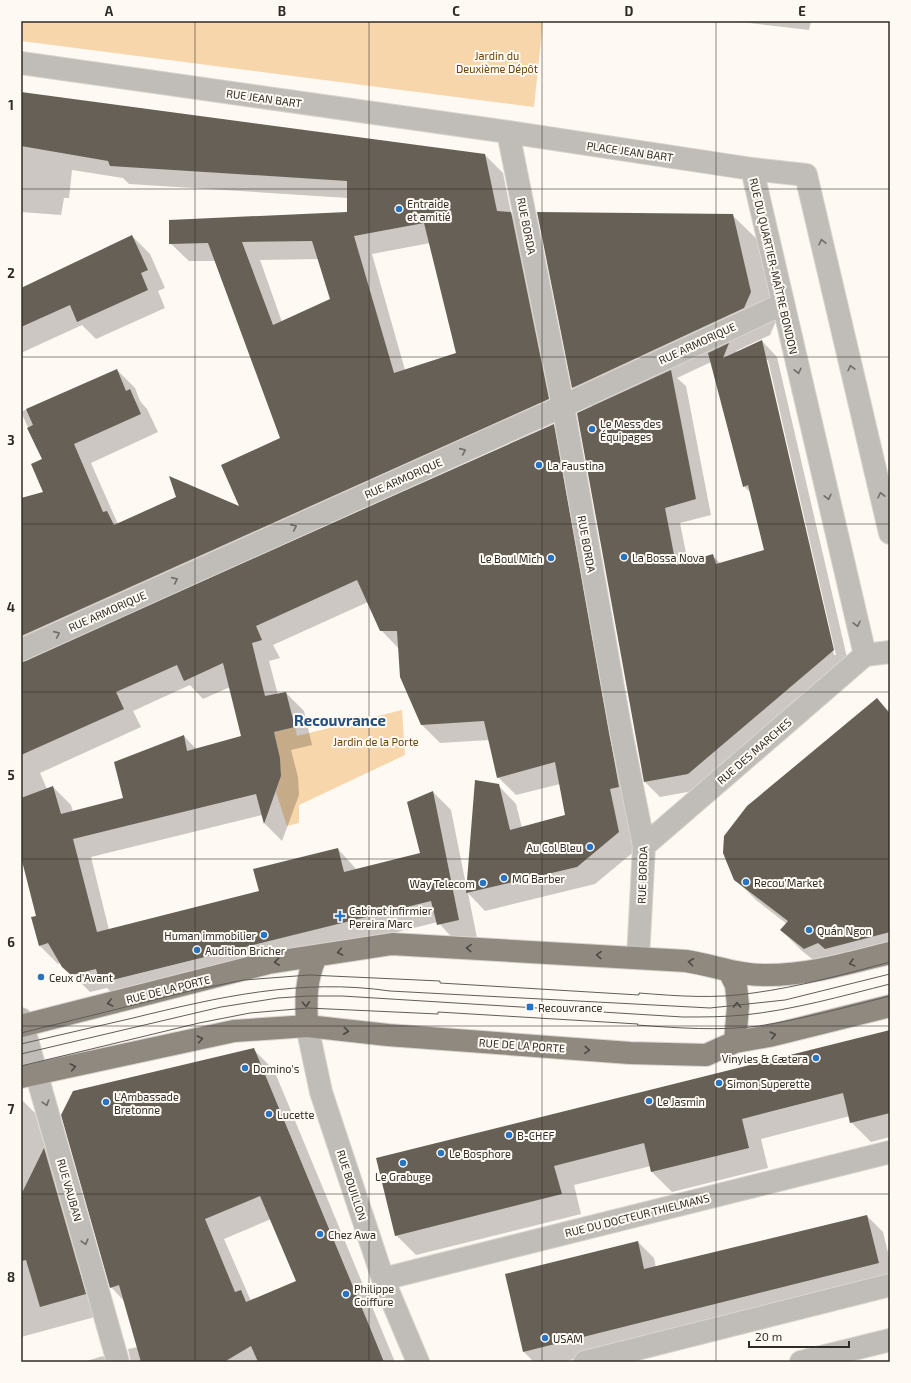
<svg xmlns="http://www.w3.org/2000/svg" width="911" height="1383" font-family="'Exo 2',sans-serif">
<style>
.green{fill:#f8d6ab}
.shadow{fill:#0003;fill-rule:evenodd}
.building{fill:#676057;fill-rule:evenodd}
.lines{fill:none;stroke-linecap:round;stroke-linejoin:round}
.minor-casing{stroke:#dad4ce;stroke-width:24}
.major-casing{stroke:#dad4ce;stroke-width:24}
.minor{stroke:#c0bdb8;stroke-width:22}
.major{stroke:#8f8980;stroke-width:22}
.tram{stroke:#615d58;stroke-width:1}
.oneway{stroke:#706d69}
.oneway2{stroke:#4c4842}
.grid{fill:none;stroke:#2f2c28;stroke-width:1;stroke-opacity:0.55}
.poi-dot{fill:#2773c3;stroke:#fff9f3;stroke-width:1.5}
.labels{text-anchor:middle;dominant-baseline:central;stroke-width:4;stroke-linejoin:round;paint-order:stroke}
.park-label{font-size:11px;fill:#6b4609;stroke:#fff9f3}
.street-label{font-size:11px;fill:#2f2c28;stroke:#fff9f3}
.poi-label{font-size:11px;fill:#2f2c28;stroke:#fff9f3;text-anchor:start}
.district-label{font-size:15px;font-weight:bold;fill:#215084;stroke:#fff9f3}
.neatline{fill:none;stroke:#2f2c28;stroke-width:1.5}
.grid-label{font-size:13px;text-anchor:middle;font-weight:bold;fill:#2f2c28}
</style>
<rect width="100%" height="100%" fill="#fff9f3"/>
<path class="green" d="M21,21H543L534,107L21,41Z
M402,710L405,755L299,805V823L287,826L276,792L281,776L280,758L274,732L295,727L297,736Z"/>
<path class="shadow" d="M732,21H811L809,30Z
M21,93L485,155L503,173L511,213L529,231L566,417L34,656L553,425L571,443L636,850L595,884L485,911L468,893L477,938L456,942L438,922L119,1000L107,988L90,992L61,963L58,964L40,946L38,916L21,853V499L44,493L43,460L21,412L117,370L135,388L140,401L147,409L158,432L91,463L117,522L119,524L241,508L282,439L215,261H189L170,243L348,213V198L129,184L123,178L72,170L69,198H64L61,215L21,212ZM430,243L457,354L405,370L372,254ZM319,259L331,300L282,322L260,260ZM368,602L381,630L399,649L421,724L440,743L489,740L498,777L516,795L560,784L566,816L522,828L516,804L498,785L467,890L451,810L433,792L421,854L357,870L338,849L260,892L109,930L91,857L262,815L265,824L282,841L299,795L298,777L291,750L312,745L304,711L286,693L278,695L269,661L280,658L273,645ZM190,685L203,699L230,687L242,737L197,750L184,736L125,799L73,812L71,805L53,787L47,789L40,773L141,727L133,711Z
M732,215L759,241L777,319L770,335L736,351L737,352L762,341L777,357L849,666L704,789L660,797L645,782L593,407L573,388ZM766,360H768L836,655H834ZM711,362L744,486L751,493L765,550L721,564L712,555L688,563L680,523L711,515L686,386L677,378Z
M132,236L150,254L165,288L158,291L165,308L96,339L82,325L21,353V289Z
M877,699L890,712V958L825,969L802,951L781,930L787,924L756,900L735,879L726,861L724,844Z
M890,1031V1137L871,1142L851,1122L850,1116L761,1139L768,1168L672,1192L652,1172L651,1166L574,1185L581,1214L416,1255L396,1235L378,1159Z
M254,1050L274,1070L395,1362H131L128,1349L138,1347L124,1301L111,1287ZM271,1219L297,1282L251,1301L224,1239Z
M21,1099L35,1113L46,1151L64,1169L106,1314L21,1337Z
M867,1216L883,1232L890,1261V1280L562,1362H534L524,1352L638,1242L654,1258L656,1268Z
M103,1356L108,1362H83Z"/>
<path class="building" d="M21,92L485,154L497,211L511,212L549,399L21,636V498L43,492L31,464L42,459L27,428L33,425L26,409L117,369L126,391L130,389L141,414L74,444L103,512L107,511L114,525L176,497L169,476L239,506L221,465L280,438L208,243L169,244V220L347,212V181L110,166L108,161L21,146ZM424,223L456,353L394,373L354,236ZM312,241L330,299L273,325L242,242Z
M537,212L733,214L751,292L744,308L572,388Z
M132,235L148,270L141,273L148,290L77,322L70,305L21,327V288Z
M762,340L834,650L688,774L644,782L577,413L671,370L696,499L665,508L676,565L713,554L716,564L764,550L748,485L743,487L708,353L729,343L723,358Z
M554,424L619,787L610,789L619,832L577,867L466,893L475,780L499,784L510,830L565,815L555,762L497,778L484,721L421,725L400,677L397,631H380L357,580L256,626L262,640L252,643L265,696L286,692L295,727L274,732L280,758L281,776L264,824L256,794L73,839L97,932L259,891L253,869L338,848L344,872L420,853L407,802L433,791L459,920L437,925L431,901L100,983L96,969L71,975L62,967L48,943L39,946L31,917L36,916L21,857V798L53,786L61,814L123,798L114,762L184,735L187,751L241,736L223,663L184,681L177,665L116,692L124,709L21,755V662Z
M877,698L890,714V932L825,949L818,943L804,949L780,930L788,921L734,880L723,853L724,836L747,806Z
M890,1030V1113L850,1123L843,1093L742,1119L749,1148L651,1172L644,1143L554,1166L562,1194L395,1236L376,1158Z
M254,1048L366,1318L384,1362H258L251,1346L224,1362H141L119,1285L110,1288L61,1115L73,1091ZM260,1196L296,1281L246,1302L241,1290L235,1292L205,1219Z
M44,1148L86,1294L40,1307L26,1260L21,1261V1195Z
M867,1215L879,1263L523,1352L505,1274L638,1241L644,1269Z"/>
<g class="lines">
<defs>
<path id="minor" d="M21,63L508,132L752,169L806,175L890,533
M508,132L563,406L621,732L644,846L638,958
M752,169L865,655
M21,650L563,406L783,304
M865,655L890,652
M644,846L865,655
M21,1019L118,1362
M307,1026L321,1092L383,1279L418,1362
M383,1279L890,1152
M585,1362L890,1285
M801,1362L890,1340"/>
<path id="major" d="M729,971L736,985L738,1006L735,1042
M21,1026L268,963L392,944L686,961C713,965 740,976 767,975C810,975 849,963 890,953
M307,1026C306,1001 305,980 316,957
M21,1077L234,1031L307,1026L388,1035L630,1053L706,1055L735,1042L769,1036L890,1006"/>
</defs>
<use href="#minor" class="minor-casing"/>
<use href="#major" class="major-casing"/>
<use href="#minor" class="minor"/>
<use href="#major" class="major"/>
<path class="tram" d="M21,1033L194,990L244,980L309,975L440,981V983L639,995V993C677,996 715,999 753,993C799,987 845,974 890,962
M21,1044C58,1035 96,1027 133,1018C219,997 301,978 390,991L710,1008L785,1000L890,974
M21,1054L221,1007L278,998L308,996H342L683,1017C703,1017 724,1017 744,1015C793,1010 842,996 890,984
M21,1066L199,1023L250,1013L308,1008L438,1014V1012L638,1024L637,1025C678,1028 719,1031 759,1026C803,1019 847,1007 890,996"/>
</g>
<defs><path id="oneway-chevron" d="M-2-3.5L2.5 0L-2 3.5" fill="none" stroke-width="1.6" stroke-linecap="round" stroke-linejoin="round"/></defs>
<g class="oneway">
<use href="#oneway-chevron" transform="translate(822 242) rotate(-103)"/>
<use href="#oneway-chevron" transform="translate(851 368) rotate(-103)"/>
<use href="#oneway-chevron" transform="translate(798 371) rotate(77)"/>
<use href="#oneway-chevron" transform="translate(463 451) rotate(-24)"/>
<use href="#oneway-chevron" transform="translate(881 495) rotate(-103)"/>
<use href="#oneway-chevron" transform="translate(828 497) rotate(77)"/>
<use href="#oneway-chevron" transform="translate(294 527) rotate(-24)"/>
<use href="#oneway-chevron" transform="translate(175 580) rotate(-24)"/>
<use href="#oneway-chevron" transform="translate(857 624) rotate(77)"/>
<use href="#oneway-chevron" transform="translate(57 634) rotate(-24)"/>
<use href="#oneway-chevron" transform="translate(46 1103) rotate(73)"/>
<use href="#oneway-chevron" transform="translate(85 1242) rotate(74)"/>
</g>
<g class="oneway2">
<use href="#oneway-chevron" transform="translate(469 948) rotate(-177)"/>
<use href="#oneway-chevron" transform="translate(340 952) rotate(169)"/>
<use href="#oneway-chevron" transform="translate(599 955) rotate(-177)"/>
<use href="#oneway-chevron" transform="translate(277 962) rotate(172)"/>
<use href="#oneway-chevron" transform="translate(691 962) rotate(-172)"/>
<use href="#oneway-chevron" transform="translate(852 963) rotate(165)"/>
<use href="#oneway-chevron" transform="translate(110 1003) rotate(166)"/>
<use href="#oneway-chevron" transform="translate(306 1004) rotate(87)"/>
<use href="#oneway-chevron" transform="translate(737 1005) rotate(-90)"/>
<use href="#oneway-chevron" transform="translate(346 1031) rotate(6)"/>
<use href="#oneway-chevron" transform="translate(773 1035) rotate(-13)"/>
<use href="#oneway-chevron" transform="translate(200 1039) rotate(-12)"/>
<use href="#oneway-chevron" transform="translate(587 1050) rotate(4)"/>
<use href="#oneway-chevron" transform="translate(73 1067) rotate(-11)"/>
</g>
<path class="grid" d="M195,21V1362M369,21V1362M542,21V1362M716,21V1362M21,189H890M21,357H890M21,524H890M21,692H890M21,859H890M21,1026H890M21,1194H890"/>
<g class="poi-dot">
<circle cx="399" cy="209" r="4"/>
<circle cx="592" cy="429" r="4"/>
<circle cx="539" cy="465" r="4"/>
<circle cx="624" cy="557" r="4"/>
<circle cx="551" cy="558" r="4"/>
<circle cx="590" cy="847" r="4"/>
<circle cx="504" cy="878" r="4"/>
<circle cx="746" cy="882" r="4"/>
<circle cx="483" cy="883" r="4"/>
<path d="M338 910h4v4h4v4h-4v4h-4v-4h-4v-4h4z"/>
<circle cx="809" cy="930" r="4"/>
<circle cx="264" cy="935" r="4"/>
<circle cx="197" cy="950" r="4"/>
<circle cx="41" cy="977" r="4"/>
<rect x="526" y="1003" width="8" height="8" rx="2"/>
<circle cx="816" cy="1058" r="4"/>
<circle cx="245" cy="1068" r="4"/>
<circle cx="719" cy="1083" r="4"/>
<circle cx="649" cy="1101" r="4"/>
<circle cx="106" cy="1102" r="4"/>
<circle cx="269" cy="1114" r="4"/>
<circle cx="509" cy="1135" r="4"/>
<circle cx="441" cy="1153" r="4"/>
<circle cx="403" cy="1163" r="4"/>
<circle cx="320" cy="1234" r="4"/>
<circle cx="346" cy="1294" r="4"/>
<circle cx="545" cy="1338" r="4"/>
</g>
<g class="labels">
<g class="park-label">
<text x="497" y="55">Jardin du<tspan x="497" dy="13">Deuxième Dépôt</tspan></text>
<text x="376" y="741">Jardin de la Porte</text>
</g>
<g class="street-label">
<text transform="translate(264 98) rotate(8)">RUE JEAN BART</text>
<text transform="translate(630 151) rotate(8)">PLACE JEAN BART</text>
<text transform="translate(527 226) rotate(79)">RUE BORDA</text>
<text transform="translate(774 266) rotate(77)">RUE DU QUARTIER-MAÎTRE BONDON</text>
<text transform="translate(697 343) rotate(-25)">RUE ARMORIQUE</text>
<text transform="translate(403 478) rotate(-24)">RUE ARMORIQUE</text>
<text transform="translate(587 544) rotate(80)">RUE BORDA</text>
<text transform="translate(107 611) rotate(-24)">RUE ARMORIQUE</text>
<text transform="translate(754 751) rotate(-41)">RUE DES MARCHES</text>
<text transform="translate(642 875) rotate(-88)">RUE BORDA</text>
<text transform="translate(168 989) rotate(-14)">RUE DE LA PORTE</text>
<text transform="translate(522 1045) rotate(4)">RUE DE LA PORTE</text>
<text transform="translate(352 1185) rotate(72)">RUE BOUILLON</text>
<text transform="translate(70 1190) rotate(74)">RUE VAUBAN</text>
<text transform="translate(637 1215) rotate(-14)">RUE DU DOCTEUR THIELMANS</text>
</g>
<g class="poi-label">
<text x="407" y="203">Entraide<tspan x="407" dy="13">et amitié</tspan></text>
<text x="600" y="423">Le Mess des<tspan x="600" dy="13">Équipages</tspan></text>
<text x="547" y="465">La Faustina</text>
<text x="632" y="557">La Bossa Nova</text>
<text x="543" y="558" text-anchor="end">Le Boul Mich</text>
<text x="582" y="847" text-anchor="end">Au Col Bleu</text>
<text x="512" y="878">MG Barber</text>
<text x="754" y="882">Recou'Market</text>
<text x="475" y="883" text-anchor="end">Way Telecom</text>
<text x="349" y="910">Cabinet infirmier<tspan x="349" dy="13">Pereira Marc</tspan></text>
<text x="817" y="930">Quán Ngon</text>
<text x="256" y="935" text-anchor="end">Human immobilier</text>
<text x="205" y="950">Audition Bricher</text>
<text x="49" y="977">Ceux d'Avant</text>
<text x="538" y="1007">Recouvrance</text>
<text x="808" y="1058" text-anchor="end">Vinyles &amp; Cætera</text>
<text x="253" y="1068">Domino's</text>
<text x="727" y="1083">Simon Superette</text>
<text x="114" y="1096">L'Ambassade<tspan x="114" dy="13">Bretonne</tspan></text>
<text x="657" y="1101">Le Jasmin</text>
<text x="277" y="1114">Lucette</text>
<text x="517" y="1135">B-CHEF</text>
<text x="449" y="1153">Le Bosphore</text>
<text x="403" y="1176" text-anchor="middle">Le Grabuge</text>
<text x="328" y="1234">Chez Awa</text>
<text x="354" y="1288">Philippe<tspan x="354" dy="13">Coiffure</tspan></text>
<text x="553" y="1338">USAM</text>
</g>
<g class="district-label">
<text x="340" y="720">Recouvrance</text>
</g>
</g>
<rect width="911" height="1383" fill="none" stroke="#fff9f3" stroke-width="44"/>
<path d="M749 1341v6h100v-6" fill="none" stroke="#2f2c28" stroke-width="2"/>
<text x="755" y="1341" font-size="12" fill="#2f2c28" stroke="#fff9f3" stroke-width="3" paint-order="stroke">20 m</text>
<rect x="22" y="22" width="867" height="1339" class="neatline"/>
<g class="grid-label">
<text x="109" y="16">A</text>
<text x="282" y="16">B</text>
<text x="456" y="16">C</text>
<text x="629" y="16">D</text>
<text x="802" y="16">E</text>
<text x="11" y="110">1</text>
<text x="11" y="278">2</text>
<text x="11" y="445">3</text>
<text x="11" y="612">4</text>
<text x="11" y="780">5</text>
<text x="11" y="947">6</text>
<text x="11" y="1114">7</text>
<text x="11" y="1282">8</text>
</g>
</svg>
